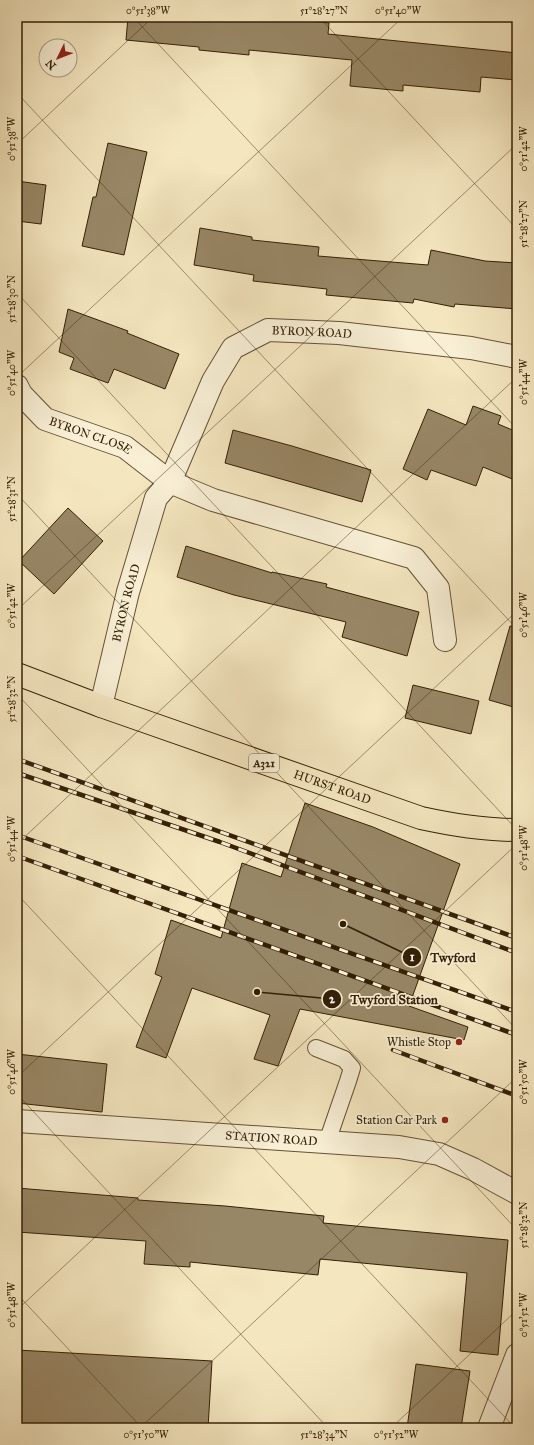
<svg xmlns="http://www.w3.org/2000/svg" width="534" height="1445" font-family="'IM FELL Great Primer',serif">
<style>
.building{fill:#988766;stroke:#352006}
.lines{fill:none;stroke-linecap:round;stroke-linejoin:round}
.service-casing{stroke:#655234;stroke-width:18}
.minor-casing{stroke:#655234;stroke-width:24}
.primary-casing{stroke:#352006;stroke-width:24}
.service{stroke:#f8efd5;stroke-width:16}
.minor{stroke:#f8efd5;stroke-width:22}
.primary{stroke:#f4e6bf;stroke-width:22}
.rail-casing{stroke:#352006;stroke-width:4.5}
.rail{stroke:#f8efd5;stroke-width:3;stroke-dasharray:9;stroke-linecap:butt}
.ticks{fill:none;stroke:#352006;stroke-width:1;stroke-opacity:0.45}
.poi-dot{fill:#8f2418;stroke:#f8efd5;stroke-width:1.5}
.labels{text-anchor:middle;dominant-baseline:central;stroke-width:3.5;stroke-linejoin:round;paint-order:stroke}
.shield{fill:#f8efd5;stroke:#705e44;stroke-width:1}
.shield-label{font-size:11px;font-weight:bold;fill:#352006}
.street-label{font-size:12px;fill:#352006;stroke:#f8efd5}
.poi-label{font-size:12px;fill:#352006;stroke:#f8efd5;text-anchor:end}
.leader{fill:none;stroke:#352006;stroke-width:1.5}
.callout-dot{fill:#352006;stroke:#f8efd5;stroke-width:1.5}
.mark-label{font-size:12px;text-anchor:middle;font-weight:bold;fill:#fff}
.callout-label{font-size:13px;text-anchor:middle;font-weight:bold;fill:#352006;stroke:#f8efd5;stroke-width:3.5;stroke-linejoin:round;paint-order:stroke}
.neatline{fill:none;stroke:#352006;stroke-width:1.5}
.ticks-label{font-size:10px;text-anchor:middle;fill:#352006}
</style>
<rect width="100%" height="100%" fill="#f4e6bf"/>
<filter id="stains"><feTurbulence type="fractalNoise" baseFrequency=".005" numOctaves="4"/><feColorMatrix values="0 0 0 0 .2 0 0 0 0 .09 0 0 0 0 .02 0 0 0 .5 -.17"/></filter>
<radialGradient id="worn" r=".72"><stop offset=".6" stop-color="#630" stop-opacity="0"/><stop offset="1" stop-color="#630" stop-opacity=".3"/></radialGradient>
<path class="building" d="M128,17H272L329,23L328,34L517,53V80L481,77L480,92L403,85V91L350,86L352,60L249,50V55L199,50V47L126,40Z
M108,143L147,152L124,255L82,246L93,197H96Z
M17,181L46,185L41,224L17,221Z
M200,228L252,237V240L319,247L318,256L428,265L431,250L485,261L517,263V309L455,304L454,307L414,299L413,303L326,295L327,289L253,281L254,275L194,265Z
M68,309L128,331L127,333L179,354L165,389L114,369L108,383L70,369L74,358L59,352Z
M473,406L501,416L498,424L517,432V481L483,467L476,486L431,470L427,480L403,469L428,409L466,425Z
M233,430L292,446L371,470L362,502L225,463Z
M68,508L103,541L54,594L19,561Z
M186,546L272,573V572L327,584L326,587L419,612L407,656L342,637L346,622L234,595L177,577Z
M510,626L517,627V708L489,700Z
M413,685L479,701L471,734L405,718Z
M305,803L373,827L460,864L409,1006L468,1027L464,1040L300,1009L278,1066L254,1059L270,1015L192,988L166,1058L136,1047L162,977L155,974L171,920L221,938L242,863L281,877Z
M17,1054L107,1064L102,1112L17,1103Z
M17,1188L138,1198V1200L225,1206L324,1216L323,1223L508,1240L498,1355L460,1351L467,1273L320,1259L318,1275L190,1262V1267L144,1264L146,1241L17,1232Z
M17,1350L212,1361L208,1428H17Z
M416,1364L470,1371L461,1428H407Z"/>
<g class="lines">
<defs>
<path id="service" d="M316,1048L344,1059L352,1068L348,1081L327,1142"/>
<g id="minor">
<path id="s1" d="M17,386L21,394L45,419L125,447L170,482L213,381L233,348L268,330L339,333L471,348L517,357"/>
<path id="s2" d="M101,706L128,592L156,498L170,482L213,500L414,558L438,588L445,640"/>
<path id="s3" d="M17,1121L399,1147L439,1154L473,1169L517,1193"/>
<path d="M489,1428L517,1355"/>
</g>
<g id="primary">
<path id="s4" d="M17,674L101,706L421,818C453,825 484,830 517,830"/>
</g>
</defs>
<use href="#service" class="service-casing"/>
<use href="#minor" class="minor-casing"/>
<use href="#primary" class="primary-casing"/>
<use href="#service" class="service"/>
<use href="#minor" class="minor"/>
<use href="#primary" class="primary"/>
<defs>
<path id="rail" d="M17,759L517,938
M17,773L220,842L517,953
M17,835L517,1012
M17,856L517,1035
M393,1050L517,1096"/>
</defs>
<use href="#rail" class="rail-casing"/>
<use href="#rail" class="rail"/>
</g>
<path class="ticks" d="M133,17L517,429M319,17L517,229M506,17L517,29M17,93L517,629M17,144L153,17M17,293L517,830M17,377L403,17M17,494L517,1030M17,610L517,144M17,694L517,1230M17,844L517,377M17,894L515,1428M17,1077L517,611M17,1094L328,1428M17,1294L142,1428M17,1310L517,844M140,1428L517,1077M391,1428L517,1310"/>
<g class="poi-dot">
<circle cx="459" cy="1042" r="4"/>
<circle cx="445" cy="1120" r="4"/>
</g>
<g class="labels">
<rect class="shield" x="249" y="754" width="30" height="18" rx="3"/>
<g class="shield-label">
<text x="264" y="763">A321</text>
</g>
<g class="street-label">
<text stroke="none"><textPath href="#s1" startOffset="417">BYRON ROAD</textPath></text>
<text stroke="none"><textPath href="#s1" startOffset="92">BYRON CLOSE</textPath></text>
<text stroke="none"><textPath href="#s2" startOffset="106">BYRON ROAD</textPath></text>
<text stroke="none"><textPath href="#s4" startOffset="335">HURST ROAD</textPath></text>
<text stroke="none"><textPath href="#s3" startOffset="255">STATION ROAD</textPath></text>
</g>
<g class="poi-label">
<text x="451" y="1042">Whistle Stop</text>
<text x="437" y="1120">Station Car Park</text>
</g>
</g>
<path class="leader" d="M343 924L412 957M257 992L332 999"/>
<g class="callout-dot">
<circle cx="343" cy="924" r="4"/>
<circle cx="257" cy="992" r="4"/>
<circle cx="412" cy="957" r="10"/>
<circle cx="332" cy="999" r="10"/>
</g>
<g class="mark-label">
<text x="412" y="961">1</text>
<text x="332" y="1003">2</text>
</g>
<g class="callout-label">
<text x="453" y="962">Twyford</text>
<text x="394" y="1004">Twyford Station</text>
</g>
<rect width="534" height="1445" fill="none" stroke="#f4e6bf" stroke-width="44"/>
<g transform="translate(58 58) rotate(227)"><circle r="19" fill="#f8efd5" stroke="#aa9c82"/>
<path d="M0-3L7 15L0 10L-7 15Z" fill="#8f2418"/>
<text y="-6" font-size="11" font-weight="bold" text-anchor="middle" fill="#352006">N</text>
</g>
<rect x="22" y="22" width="490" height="1401" class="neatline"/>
<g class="ticks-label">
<text x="148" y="14">0°51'38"W</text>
<text x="324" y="14">51°28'27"N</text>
<text x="398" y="14">0°51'40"W</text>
<text transform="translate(11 139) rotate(-90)" y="4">0°51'38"W</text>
<text transform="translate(523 149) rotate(-90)" y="4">0°51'42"W</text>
<text transform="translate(523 224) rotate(-90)" y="4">51°28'27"N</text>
<text transform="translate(11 299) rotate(-90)" y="4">51°28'30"N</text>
<text transform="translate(11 373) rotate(-90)" y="4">0°51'40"W</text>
<text transform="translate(523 382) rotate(-90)" y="4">0°51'44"W</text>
<text transform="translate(11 499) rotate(-90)" y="4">51°28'31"N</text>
<text transform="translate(11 606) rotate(-90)" y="4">0°51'42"W</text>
<text transform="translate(523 615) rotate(-90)" y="4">0°51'46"W</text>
<text transform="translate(11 699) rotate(-90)" y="4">51°28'32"N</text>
<text transform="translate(11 839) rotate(-90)" y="4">0°51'44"W</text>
<text transform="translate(523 848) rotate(-90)" y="4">0°51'48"W</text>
<text transform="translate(11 1072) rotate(-90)" y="4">0°51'46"W</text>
<text transform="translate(523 1082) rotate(-90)" y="4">0°51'50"W</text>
<text transform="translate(523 1225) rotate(-90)" y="4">51°28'32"N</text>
<text transform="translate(11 1305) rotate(-90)" y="4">0°51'48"W</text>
<text transform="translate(523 1315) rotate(-90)" y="4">0°51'52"W</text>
<text x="146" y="1438">0°51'50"W</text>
<text x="324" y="1438">51°28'34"N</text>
<text x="396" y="1438">0°51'52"W</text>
</g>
<rect width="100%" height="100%" filter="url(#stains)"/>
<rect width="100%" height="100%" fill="url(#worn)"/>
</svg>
